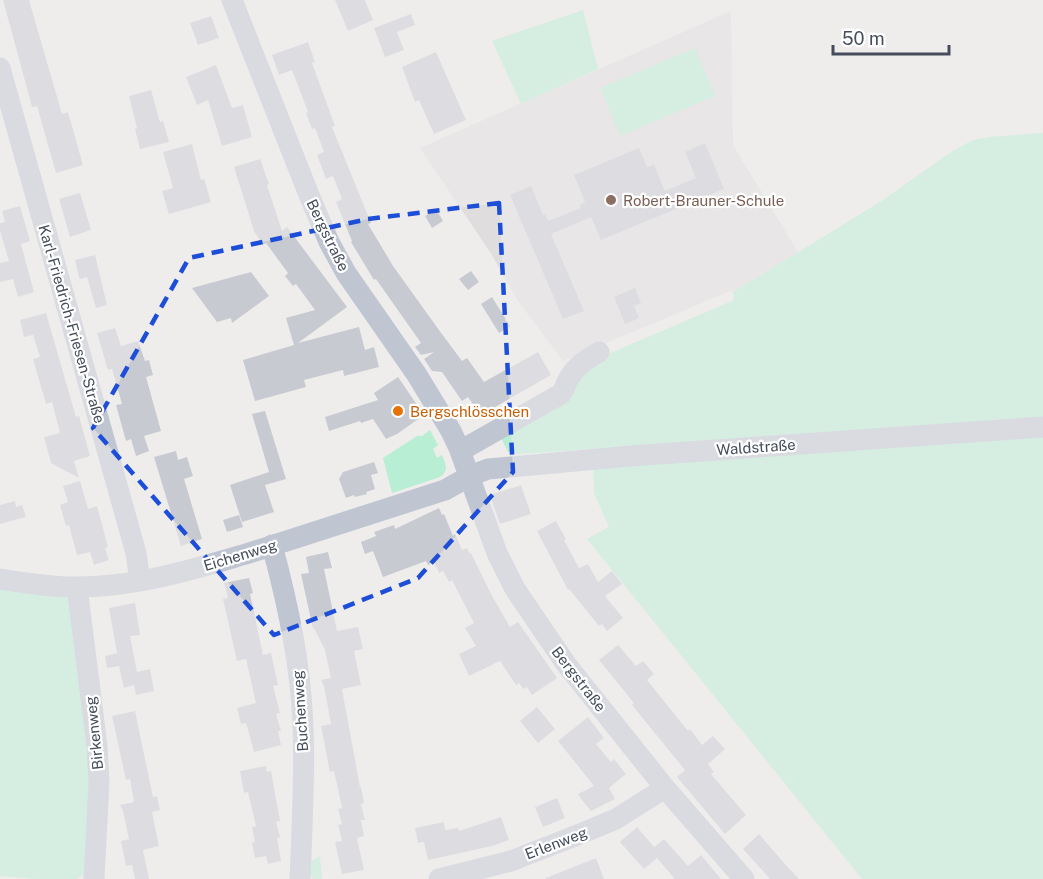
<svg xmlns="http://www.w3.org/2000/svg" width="1043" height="879" font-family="'Public Sans',sans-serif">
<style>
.education{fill:#e0ddde}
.green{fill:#b8eed4}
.building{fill:#c8cad2}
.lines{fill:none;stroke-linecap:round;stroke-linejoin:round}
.minor{stroke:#bfc6d2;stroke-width:21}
.marked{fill:none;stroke:#1d4ed8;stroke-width:4.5;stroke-dasharray:12 8;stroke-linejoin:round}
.education-dot{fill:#8d6e63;stroke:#fff;stroke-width:2}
.food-dot{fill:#e8710a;stroke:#fff;stroke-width:2}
.labels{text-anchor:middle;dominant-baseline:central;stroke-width:4.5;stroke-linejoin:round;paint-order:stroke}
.education-label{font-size:15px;fill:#785e54;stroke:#fff;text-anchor:start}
.street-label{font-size:15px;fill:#444d59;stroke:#fff}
.food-label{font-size:15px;fill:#c56008;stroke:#fff;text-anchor:start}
</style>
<rect width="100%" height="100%" fill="#efecec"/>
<path class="education" d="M731,11L733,145L798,252L733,292V290L563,361L518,301L490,252L420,148Z"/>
<path class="green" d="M583,10L598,69L521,104L492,41Z
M695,48L715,96L620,136L600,88Z
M1043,133V419L519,454L508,452L500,436L584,370L606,355L734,300L733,292L880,202L951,152L973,140L989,137Z
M430,430L438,445L433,449L437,458L442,455C446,464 449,471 440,477L392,493L383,458L417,436H422Z
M1043,435V879H862L587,539L609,527L594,493L593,465Z
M0,586L65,596L70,602L92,759L87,870L84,874L77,879H36L0,876Z
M320,856L322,879H313L310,874L306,864Z"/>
<path class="building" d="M3,0H29L62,114L68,112L83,165L56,173L37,106L32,107Z
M335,0H365L373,20L348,31Z
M411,14L415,25L397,32L404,50L385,57L374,28Z
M211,16L219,38L198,45L190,23Z
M308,42L315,62L312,63L335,126L332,127L371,223L368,224L393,266L439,330L462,361L467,358L484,382L538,352L551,375L481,415L468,397L462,401L442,372L432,371L424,359L434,352L421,355L415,347L421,343L376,279L374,280L351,242L352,241L336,202L342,199L333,176L326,179L317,155L324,152L315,128L312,129L306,113L308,112L292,70L279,75L272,55Z
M436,52L466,120L434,134L419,100L415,102L402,67Z
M216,65L232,108L243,105L252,137L222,146L208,100L197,105L186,77Z
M151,90L160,122L163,121L169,142L140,149L135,129L137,128L129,96Z
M705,143L724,189L601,240L591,217L551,234L584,311L563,319L510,195L531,186L543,215L545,214L548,221L581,208L580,205L585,202L574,175L639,148L647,167L654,165L665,191L696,178L685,152Z
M192,144L201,180L204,179L211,202L169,214L162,191L173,188L163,152Z
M260,159L269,184L267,185L282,231L287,227L347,307L298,343L359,327L365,350L374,347L379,367L344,376L343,370L304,380L306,387L255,401L243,360L294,345L286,318L315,310L296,284L293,286L285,276L288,273L266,243L263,245L254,231L234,167Z
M80,193L91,230L70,237L59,199Z
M20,206L30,241L21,244L34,292L18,297L13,279L0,282V263L9,261L0,231V223L5,222L2,211Z
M436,209L443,221L432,228L425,216Z
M95,255L107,305L96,308L87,277L81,279L79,278L75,260Z
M471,271L479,282L468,290L459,279Z
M251,272L269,296L232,323L231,318L217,322L192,288Z
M635,288L641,303L634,306L639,318L625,324L614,297Z
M492,297L510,326L499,333L481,304Z
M46,313L76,417L79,416L90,456L74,461L79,478L51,463L44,437L60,433L52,402L46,404L33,359L40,357L33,335L24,337L20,320Z
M115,328L121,346L138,341L145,361L149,360L153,375L146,377L161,431L144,436L149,451L136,456L131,439L126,441L116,405L122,404L112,369L108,370L97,333Z
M398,377L424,415L397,434L386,439L373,419L361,423L360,421L329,431L325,417L378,400L374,393Z
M265,411L286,479L265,485L274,512L242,522L230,485L269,472L252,414Z
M176,451L178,460L187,457L190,467L193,476L184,479L202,539L181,546L154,457Z
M374,462L378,473L371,475L375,489L366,492L367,494L355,497L354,495L346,498L339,479L343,472Z
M80,481L88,509L97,506L108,547L105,548L109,560L94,565L90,552L77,555L69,525L66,526L60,505L68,502L63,486Z
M521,485L531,514L500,524L490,495Z
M15,501L16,507L22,505L26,517L0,524V505Z
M439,508L442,515L444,514L453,536L455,534L462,550L467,548L470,554L471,553L491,594L510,627L518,622L557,678L532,695L527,687L523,689L519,683L516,685L500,661L469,676L459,654L476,646L465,628L474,623L452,580L449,582L443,571L439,573L434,562L428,565L426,561L383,577L373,551L365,554L361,542L376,536L374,532L394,525L395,529Z
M239,515L243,527L227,532L223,520Z
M556,521L566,539L564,540L579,568L588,564L598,582L612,571L622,584L605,596L623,618L607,631L602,624L599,626L569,589L568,590L537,531Z
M328,552L332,568L324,569L337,631L358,627L363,649L354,651L361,685L342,689L360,787H361L364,803L361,804L365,820H361L364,836L357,838L364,870L342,874L335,842L342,841L338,825L342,824L338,809L342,808L334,771L330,772L321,726L331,724L324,686L321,680L331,678L325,650L314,628L313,629L301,574L309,573L306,557Z
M249,578L253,593L250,594L263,655L271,653L278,685L273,686L280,713L276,714L281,731H278L281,745L254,752L246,723L241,724L237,708L256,703L246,659L237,661L223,599L228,598L224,583Z
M135,603L140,635L130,636L137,672L150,669L154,691L136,695L134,685L124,688L119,666L107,668L105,656L117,653L109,608Z
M618,645L636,666L643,661L654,674L647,680L688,731L690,729L702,745L713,736L725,749L708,764L714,772L711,774L746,815L725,834L677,777L685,770L632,705L634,703L599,660Z
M537,707L555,729L538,743L520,721Z
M135,711L153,797L157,796L160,810L152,812L159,846L143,850L149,879H135L132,865L126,866L121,841L129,839L123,811L120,805L134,802L130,779L126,780L112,716Z
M588,717L604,738L596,744L611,762L614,759L626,774L609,788L615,799L591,811L582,800L578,794L594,786L558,741Z
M266,766L267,772L271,771L280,821L276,822L280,837L277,838L281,861L268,864L266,856L255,858L252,843L255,842L252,827L256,826L248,792L244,793L240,771Z
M557,798L565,818L543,827L535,807Z
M501,817L509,840L492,846L428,860L424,842L418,843L415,828L444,822L445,830L458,828L459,831Z
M637,827L654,847L664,839L688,866L701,855L721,879H673L674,878L657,858L644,869L620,842Z
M759,834L784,863L799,879H770L743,849Z
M596,858L604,879H546V878Z"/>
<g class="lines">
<path class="minor" d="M232,0L309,195L329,242L346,273L417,375L451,431L459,448L497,553L515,589L566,664L665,788L744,879
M0,68L136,553L140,581
M460,451L561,394C565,389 565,385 568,380C575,366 586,360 599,352
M272,545C288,605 301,665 303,727C305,777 302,828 300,879
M0,579C25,583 51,587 77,587C136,587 190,570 246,554C312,533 378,511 445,490L470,476L488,469L631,456L1043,427
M77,587L97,746L99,782L94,879
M439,879L511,861L580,834L616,819L665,788"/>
</g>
<path d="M0 0H1043V879H0ZM499,203L513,472L418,578L274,635L93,428L189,258L368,219Z" fill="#efecec" fill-opacity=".55" fill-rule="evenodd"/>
<path class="marked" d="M499,203L513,472L418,578L274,635L93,428L189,258L368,219Z"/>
<circle class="education-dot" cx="611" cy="200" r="6"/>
<circle class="food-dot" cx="398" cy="411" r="6"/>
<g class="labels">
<g class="education-label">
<text x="623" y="200">Robert-Brauner-Schule</text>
</g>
<g class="street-label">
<text transform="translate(328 235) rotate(64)">Bergstraße</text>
<text transform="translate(72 324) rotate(74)">Karl-Friedrich-Friesen-Straße</text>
<text transform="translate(756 447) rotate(-4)">Waldstraße</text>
<text transform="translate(240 555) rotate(-17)">Eichenweg</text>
<text transform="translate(579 679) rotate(52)">Bergstraße</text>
<text transform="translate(300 711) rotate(-94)">Buchenweg</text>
<text transform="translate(94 733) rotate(-96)">Birkenweg</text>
<text transform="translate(556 843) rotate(-21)">Erlenweg</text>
</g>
<g class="food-label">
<text x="410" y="411">Bergschlösschen</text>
</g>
</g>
<path d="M833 45v9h116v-9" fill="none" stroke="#444d59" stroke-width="3"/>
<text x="842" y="45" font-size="18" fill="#444d59" stroke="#ffffff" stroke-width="4.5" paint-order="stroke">50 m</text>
</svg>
